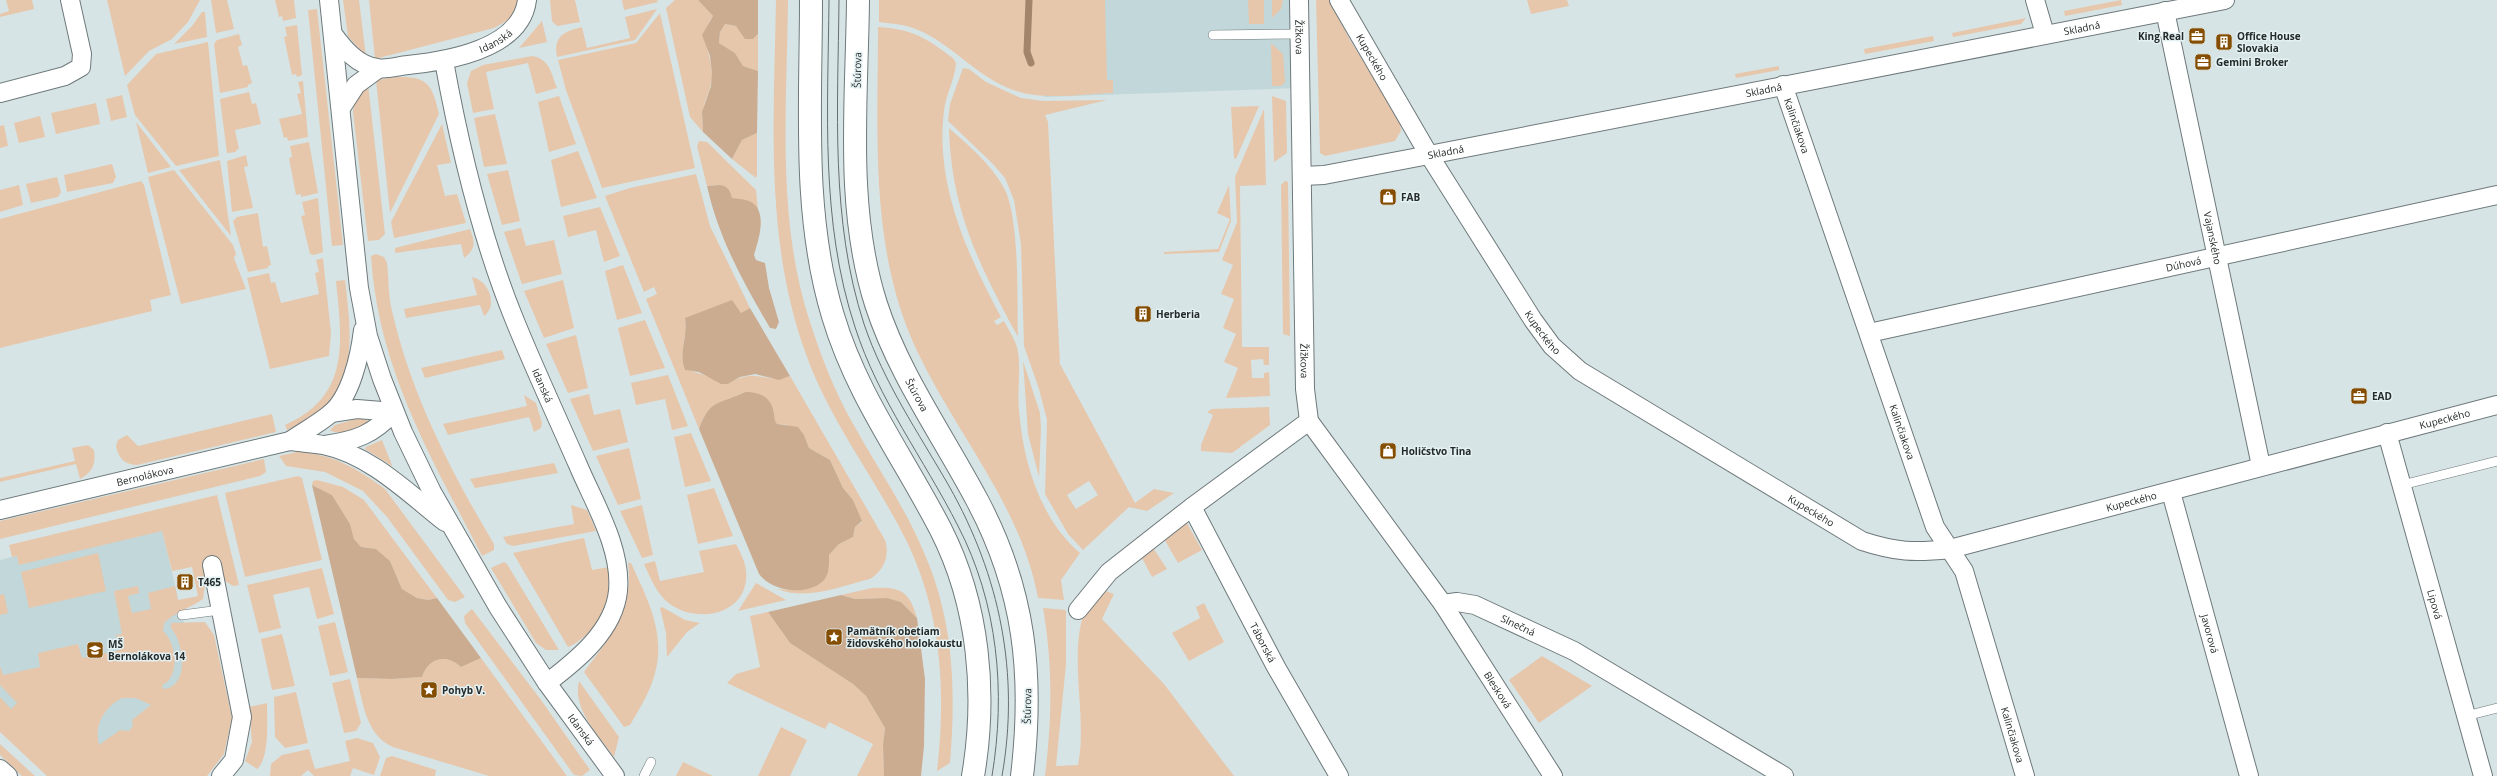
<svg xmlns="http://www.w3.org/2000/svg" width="2497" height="776" font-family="'Open Sans',sans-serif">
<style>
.built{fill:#c1d7da}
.green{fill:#e6c7ab;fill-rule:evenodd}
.forest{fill:#cbac90}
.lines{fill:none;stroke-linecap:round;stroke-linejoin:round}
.stream{stroke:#a2856a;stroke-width:7}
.service-casing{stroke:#6e797b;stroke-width:10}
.minor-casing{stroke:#6e797b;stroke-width:20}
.tertiary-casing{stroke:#6e797b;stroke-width:24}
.service{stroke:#fff;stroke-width:9}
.minor{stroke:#fff;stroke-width:18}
.tertiary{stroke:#fff;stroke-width:22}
.tram{stroke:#676f6f;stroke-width:1}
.labels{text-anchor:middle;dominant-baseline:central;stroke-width:3;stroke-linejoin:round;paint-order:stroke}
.street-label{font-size:10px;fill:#252a2a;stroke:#e4f1f3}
.poi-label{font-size:10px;font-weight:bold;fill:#252a2a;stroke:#e4f1f3;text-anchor:start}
</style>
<rect width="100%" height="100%" fill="#d7e4e6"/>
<path class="built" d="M1044,0H1300L1301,88L1044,97Z
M159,518L197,678L79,776L0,722V560Z"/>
<path class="green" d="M6,0H32L34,9L0,17V14L9,11Z
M107,0H200L188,22L172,39L149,51L125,76Z
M211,0H227L234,29L216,33Z
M275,0H294L296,18L283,21L282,16L279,17Z
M343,0H359L366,57L348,36Z
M369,0H520L510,19L494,28L375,59Z
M550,0H575L580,22L557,26L552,21Z
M622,0H657L658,2L624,10Z
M675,0H698L713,16C697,38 712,52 712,75C712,88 705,98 703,110C701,117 703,125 703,132L690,117L666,8Z
M776,0H788C787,106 776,219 810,322C821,356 834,390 852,422C876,466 906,508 925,555C954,622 956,691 950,763L937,771C946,692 942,615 907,542C876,479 831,423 807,357C764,242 774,120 776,0Z
M879,0H1105L1107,80H1113V93C1082,94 1043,101 1013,90C977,77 952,44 918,30C905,24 892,24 879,22Z
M1248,0H1264V24H1249Z
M1272,0H1283L1281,9L1272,18Z
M1316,0H1329L1350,40L1400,120L1401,131L1395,141L1325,156L1320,153Z
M1527,0H1567L1569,6L1531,14Z
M2121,0L2122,5L2065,16L2064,11Z
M317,9L343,245L332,246L308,10Z
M657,9L635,40L557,57C553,37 564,31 582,27L587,48L630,38L625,17Z
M202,12H205L207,37L174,44L192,26Z
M660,13L695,168L602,188L566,90L558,60L636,43Z
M2026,18L2021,24L1953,37L1952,33Z
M542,21L547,42L519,48Z
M725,24L736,26L742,33L753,39L758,34V71L743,66L735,53L719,43L720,32Z
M297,25L302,75L297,77L296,74L292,75L284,37L287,36L285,27Z
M878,27C913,29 926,38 953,58L956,63C955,79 946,94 944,111C935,184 967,254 1001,317L994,321L997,325L1004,321C1009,331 1017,342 1018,352C1021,371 1017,391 1019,410C1023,462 1040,519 1080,553L1061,580L1064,600L1038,598C1021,506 957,435 918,353C869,251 878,137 878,27Z
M239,34L242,45L238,47L243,66L247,65L252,83L248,85V87L220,93L214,44L217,40Z
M1933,36L1934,41L1865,54L1864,49Z
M208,42L219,156L176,166L135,115L127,85L156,54Z
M1271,43L1283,54L1285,82L1281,86H1272Z
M532,56C550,59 551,73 557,88L536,94L528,63L486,72L494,109L473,113L467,83L471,71L483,65Z
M1779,66V70L1736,78L1735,74Z
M963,68L969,69L986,82L1021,98L1043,101L1107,100L1045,115L1048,122L1060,364L1135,503L1154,489L1174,493L1147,511L1129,507L1083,550L1068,534L1045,494L1047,420L1039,389L1024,346L1021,245L1014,200L1005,178L993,164L948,121L950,104ZM1089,481L1098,495L1076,509L1067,495Z
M396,77C428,76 432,84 439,114L390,213L376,80Z
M303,81L308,137L288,141L287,137L284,138L279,119L302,114L297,94L301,93L298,82Z
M368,84L385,234L379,240L368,241L353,112L354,102Z
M249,92L252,104L256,103L261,124L235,130L239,149L236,150V152L227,153L220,99Z
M122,95L127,117L111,121L106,99Z
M559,96L576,144L549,152L538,102Z
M1272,96L1286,101L1287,153L1274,162Z
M96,103L100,124L56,134L51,113Z
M1259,106L1236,159L1234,158L1231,107Z
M1264,109L1266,185L1240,186L1242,347H1269V365H1264L1263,359L1251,360L1252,378H1264V373L1269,372L1270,396L1226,398L1238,368L1224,362L1236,334L1223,328L1234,299L1221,294L1233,265L1222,260L1237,222L1235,177Z
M495,114L507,164L484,167L474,118Z
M40,116L45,137L19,143L14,123Z
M136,122L171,167L148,173Z
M442,124L451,163L437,165L445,196L457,194L466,223L394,238L391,222Z
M4,125L8,146L0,148V126Z
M949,128C969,146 991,164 1004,188C1020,217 1017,302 1018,337C980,267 951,210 949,128Z
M757,133V175L756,178L732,159L742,140Z
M699,141L707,142L756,190L758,210L754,204L732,198L719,185L707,186L697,146Z
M309,142L318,193L301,197V194L296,195L289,158L292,157L290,146Z
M578,151L597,198L561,207L551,160Z
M246,155L248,166L244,167L253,208L232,212L227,161Z
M220,160L231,236L179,170Z
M112,164L116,177L113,183L67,192L64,175Z
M174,170L233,245L236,254L234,258L246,289L181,304L148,177Z
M508,170L520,221L502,225L487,174Z
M696,174L710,226L750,308L741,313L685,318C688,336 678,353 685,370C701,372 713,380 728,384C758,365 765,386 790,376L885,540C890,556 884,570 870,579C841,586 807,601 777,589L791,590L829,569V555L839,544L853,537L855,527L862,522L853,500L843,488L830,460L809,448L804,435L787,425L777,424L773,418L774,410L745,392C719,405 710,398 699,429L646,299L657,294L654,287L644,292L605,196L630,188Z
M57,177L61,192L58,197L31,203L26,184Z
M141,181L144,185L171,295L150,300L152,311L0,348V219Z
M1285,181L1288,182L1290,336L1283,334L1281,185Z
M19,185L23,205L0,212V190Z
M1229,185L1231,221L1219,252L1164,254V252L1218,249L1230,219L1217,213Z
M318,198L323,252L314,255L310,254L301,216L305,215L302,202Z
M600,207L620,256L604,262L596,230L568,237L563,216Z
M258,213L263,247L267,246L271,265L268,266V268L248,272L233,221L237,217Z
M521,228L526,246L554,240L562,274L522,284L504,232Z
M470,229C475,242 476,249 464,258L461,244L395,253V248Z
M376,254L384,257L387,263C389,279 388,296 392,311C411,394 451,472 494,544V550L482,556C431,457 378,369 371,256Z
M323,258L331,333L329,356L270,369L247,278L269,273L271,283L275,282L281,303L319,294L315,273L319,272L316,260Z
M623,265L642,313L617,320L605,271Z
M472,277C488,280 499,305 484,316L480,305L406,318L404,309L477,295Z
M345,280C353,346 359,400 287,430L285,425C351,396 342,341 336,281Z
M563,280L574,328L544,338L524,291Z
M645,320L665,368L630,376L618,328Z
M576,335L588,388L568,393L546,344Z
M502,350L505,359L425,378L421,368Z
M1023,361L1040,413L1041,429L1039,477L1028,434Z
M668,375L688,426L672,430L665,399L636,405L631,383Z
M589,394L594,415L620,409L628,442L593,451L570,399Z
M524,395L536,403L542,423L541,428L534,432L529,417L448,435L443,424L527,406Z
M1269,407L1270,425L1232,453L1201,451V445L1213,415L1207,412L1212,409Z
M272,414L276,432L137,465C124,464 119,459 116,446L118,440L127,435L138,446Z
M356,419H366L369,422C360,428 340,437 330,430L335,425Z
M691,433L711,481L685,487L674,437Z
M382,440L392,465V466L365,449L366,447Z
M88,445L94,450C96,464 93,472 80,479L76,464L0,482V478L75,461L72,448Z
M629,448L641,499L618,505L596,456Z
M297,452C331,453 358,469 385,489L465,597L455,602L448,600L387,517L363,491L325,472L286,466L279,456Z
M264,459L266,472L260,476L0,539V521Z
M554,463L558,473L475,488L470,479Z
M298,476L302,478L322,560L245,577L225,493Z
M317,480L343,487L364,500L437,598L428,600L417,598L402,589L390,561L376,549L361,547L354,539L350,524L332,495L312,485L313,481Z
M714,488L733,536L698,544L687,495Z
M217,495L239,585L233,586L222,579L206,577L203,599C190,608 175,612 164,623L163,631C176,642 181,677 162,685L163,689C190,688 184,642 171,628V623L205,622L214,635L232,718L224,754L207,776H47L0,732V697L11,709L17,703L0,685V666L3,675L40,667L38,653L78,644L82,658L120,650L116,635L122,634L114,591L138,586L139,593L128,596L132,613L151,609L148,593L175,586L178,600L198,596L192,567L172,571L162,531L19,565L17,556L12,557L9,545ZM122,698H136L151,705L132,720L133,726L129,731L120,730L99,745C94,725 104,707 122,698Z
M571,505L587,510L596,531L513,546L507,544L503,537L574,524Z
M642,505L653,555L642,558L620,511Z
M1184,518L1202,550L1178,563L1163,537Z
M584,538L592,570L609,567C614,598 598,634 568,647L513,553Z
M736,544C740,552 745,561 746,570C751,616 692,627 664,599C655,589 650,577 644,564L655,561L660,581L704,572L699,551Z
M1152,546L1167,569L1152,577L1142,558Z
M98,553L106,591L29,608L21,572Z
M504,562L507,564L559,650H546L536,643L491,568Z
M628,563H631C646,596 665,631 656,669C652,689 640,708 630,725L624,727L584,672C611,636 634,611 628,563Z
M322,568L334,614L317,619L309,587L273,595L281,628L259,633L247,585Z
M756,583L786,600L738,611Z
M872,588C900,587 909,590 917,618L901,602L887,598L855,599L841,595Z
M1103,590L1114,594L1102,619L1164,684L1234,776H1045C1052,719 1053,665 1043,608L1066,610V664L1056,766L1078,765C1088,716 1067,652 1086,608C1089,601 1098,595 1103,590Z
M4,594L8,613L0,615V595Z
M1204,603L1224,642L1189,661L1172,633L1200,618L1196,607Z
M662,607L685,620L700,623L687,632L667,657L666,633L660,608Z
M472,609L541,700L590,770L582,776L574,775L465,623L464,616Z
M768,612L790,643L853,684L866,696L885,728L883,745L884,776H857L873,744L829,722L825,729L727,683L736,674L760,667L750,616Z
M335,622L348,672L330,676L318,626Z
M282,634L295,686L272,690L261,639Z
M1542,656L1592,686L1539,723L1509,680Z
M481,658L567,776H489L393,747C366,735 363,704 357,678L392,679L422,677C428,658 446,653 461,667Z
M350,679L361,723L356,731L344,733L332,683Z
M579,681L619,737L614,757C599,736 572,709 579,681Z
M296,692L308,743L285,748L275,737L274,697Z
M267,703C267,719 270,758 257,769L245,761L252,742L249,707Z
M781,727L807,740L790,776H758Z
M357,738L373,743L380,757L374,775L353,768L350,776H314L308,770L301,776H270L271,764L282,755L309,749L315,769L350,761L345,741Z
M0,744L35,776H22L0,755Z
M392,756L436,770L435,776H380L386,758Z
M683,762L713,776H676Z"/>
<path class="forest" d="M698,0H758V34L753,39H745L736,26L725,24L720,32L719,43L735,53L743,66L758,71L757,133L742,140L732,159L703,132L702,112L711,86L712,73L710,56L702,35L713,16Z
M719,185C728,186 730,190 732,198C739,199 748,199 754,204C767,216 758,241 754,255L756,260L765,263L769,288L779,322L776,329L770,328C743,282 719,239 707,186Z
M732,300L741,313L750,308L790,376L779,380L755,374L740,377L728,384H721L699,372L685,370C678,353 688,338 685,318Z
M745,392C757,392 769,395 773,409C775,415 773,418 777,424L798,427L804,435L809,448L830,460L843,488L853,500L862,521L855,527L853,537L839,544L829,555C829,563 830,574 823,581C806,597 772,591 759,574L699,429C710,398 719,405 745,392Z
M312,485L332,495L350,524L354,539L361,547L376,549L390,561L402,589L417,598L428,600L437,598L481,658L461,667C446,653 428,658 422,677L392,679L357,678Z
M841,595L855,599L887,598L901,602L917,618L925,679L924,746L921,776H884L883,745L885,728L866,696L853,684L790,643L768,612Z"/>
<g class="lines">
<path class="stream" d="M1029,0L1027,52L1031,63"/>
<defs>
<path id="service" d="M1213,35L1300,34
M2402,485L2497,461
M182,615L220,610
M2466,716L2497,708
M644,776L651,762"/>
<g id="minor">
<path id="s1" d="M329,0L359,288L368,336L382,379L403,432L432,492L498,607L547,683L615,776"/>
<path id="s2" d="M1299,0L1305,389L1309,421L1443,604L1553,776"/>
<path id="s3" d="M1339,0L1429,155L1533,320L1552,346L1580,371L1862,541C1896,552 1914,553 1950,549L2497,405"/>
<path d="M2035,0L2045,34"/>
<path id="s4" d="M2165,11L2261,466"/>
<path id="s5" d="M333,34C344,49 357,65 377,68C386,70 398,66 408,65C447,61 521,49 527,0"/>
<path id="s6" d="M444,61C460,149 481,238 515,321C535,370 557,417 578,465C594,503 622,548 618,591C614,631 576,661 547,683"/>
<path id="s7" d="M1783,85L1935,527L1964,571L2025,776"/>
<path d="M0,93L65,76L81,67L82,54L70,0"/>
<path d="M341,108L356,85L378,69"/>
<path id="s8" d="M1303,176L1324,175L1429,155L2225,0"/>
<path id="s9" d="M1869,333L2497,195"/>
<path d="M331,413L357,409L394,412"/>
<path id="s10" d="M2387,433L2483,776"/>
<path d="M290,441C303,432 318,424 330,414C351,397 360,355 363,330"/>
<path d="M325,445C357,440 372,435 394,412"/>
<path id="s11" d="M2171,492L2249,776"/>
<path id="s12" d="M1192,507L1276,667L1339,776"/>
<path id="s13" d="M0,510L290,441C301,443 313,443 323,445C371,455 408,493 445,522"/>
<path d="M212,565L242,717L234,760L221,776"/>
<path id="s14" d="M1443,604L1457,602L1475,605L1574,651L1784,776"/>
<path d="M1078,610L1109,572L1192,507L1309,421"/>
<path d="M0,769L8,776"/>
</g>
<g id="tertiary">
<path d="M811,0C811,105 802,214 833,316C857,396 903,456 941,530C979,605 987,694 973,776"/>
<path id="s15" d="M858,0C857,100 845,207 876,304C899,375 942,434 977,500C1025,590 1034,675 1022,776"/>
</g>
</defs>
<use href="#service" class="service-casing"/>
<use href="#minor" class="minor-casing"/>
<use href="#tertiary" class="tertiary-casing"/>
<use href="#service" class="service"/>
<use href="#minor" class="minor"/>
<use href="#tertiary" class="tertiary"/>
<path class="tram" d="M829,0C828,110 820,221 855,327C878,399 924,459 958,526C998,603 1006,692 992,776
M839,0C838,108 830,220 864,324C884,383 918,432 949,486C1000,576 1020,674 1002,776"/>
</g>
<defs>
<symbol id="office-square" viewBox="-11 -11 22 22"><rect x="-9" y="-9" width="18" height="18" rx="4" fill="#854d00" stroke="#e4f1f3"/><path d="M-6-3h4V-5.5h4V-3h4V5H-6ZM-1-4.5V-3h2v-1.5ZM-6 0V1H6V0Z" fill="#fff"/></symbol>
<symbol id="building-square" viewBox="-11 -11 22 22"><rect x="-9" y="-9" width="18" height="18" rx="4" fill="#854d00" stroke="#e4f1f3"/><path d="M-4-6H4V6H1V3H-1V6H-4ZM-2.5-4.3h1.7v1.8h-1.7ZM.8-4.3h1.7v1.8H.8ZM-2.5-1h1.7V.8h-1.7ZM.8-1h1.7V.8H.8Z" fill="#fff"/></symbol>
<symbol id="shop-square" viewBox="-11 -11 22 22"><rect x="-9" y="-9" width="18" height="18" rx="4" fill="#854d00" stroke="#e4f1f3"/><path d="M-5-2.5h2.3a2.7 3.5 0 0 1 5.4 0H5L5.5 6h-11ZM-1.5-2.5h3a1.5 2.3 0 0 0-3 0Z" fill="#fff"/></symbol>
<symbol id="sight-square" viewBox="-11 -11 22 22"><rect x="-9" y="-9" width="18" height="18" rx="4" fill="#854d00" stroke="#e4f1f3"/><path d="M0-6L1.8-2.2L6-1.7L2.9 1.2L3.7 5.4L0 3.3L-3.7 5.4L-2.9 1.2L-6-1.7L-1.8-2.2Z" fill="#fff"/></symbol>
<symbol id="school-square" viewBox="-11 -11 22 22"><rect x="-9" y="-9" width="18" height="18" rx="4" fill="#854d00" stroke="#e4f1f3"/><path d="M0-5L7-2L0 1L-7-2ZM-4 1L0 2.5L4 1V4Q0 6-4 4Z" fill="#fff"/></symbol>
</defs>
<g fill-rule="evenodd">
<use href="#office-square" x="2187" y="26" width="20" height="20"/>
<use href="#building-square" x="2214" y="32" width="20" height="20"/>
<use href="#office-square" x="2193" y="52" width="20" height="20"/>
<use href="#shop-square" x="1378" y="187" width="20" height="20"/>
<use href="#building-square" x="1133" y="304" width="20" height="20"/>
<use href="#office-square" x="2349" y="386" width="20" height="20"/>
<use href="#shop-square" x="1378" y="441" width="20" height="20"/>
<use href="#building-square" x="175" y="572" width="20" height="20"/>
<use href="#sight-square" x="824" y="627" width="20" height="20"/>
<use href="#school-square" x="85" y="640" width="20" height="20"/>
<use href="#sight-square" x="419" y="680" width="20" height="20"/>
</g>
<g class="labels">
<g class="street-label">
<text stroke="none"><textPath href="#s8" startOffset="793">Skladná</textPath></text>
<text stroke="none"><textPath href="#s2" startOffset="37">Žižkova</textPath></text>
<text stroke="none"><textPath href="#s5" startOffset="180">Idanská</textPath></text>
<text stroke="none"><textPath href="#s3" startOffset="66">Kupeckého</textPath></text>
<text transform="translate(857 70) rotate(-89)">Štúrova</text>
<text stroke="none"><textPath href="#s8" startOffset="469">Skladná</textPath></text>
<text stroke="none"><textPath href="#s7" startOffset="43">Kalinčiakova</textPath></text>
<text stroke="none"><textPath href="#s8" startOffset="145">Skladná</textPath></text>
<text stroke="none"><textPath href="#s4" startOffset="232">Vajanského</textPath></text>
<text stroke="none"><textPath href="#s9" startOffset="322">Dúhová</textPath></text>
<text stroke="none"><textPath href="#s3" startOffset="390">Kupeckého</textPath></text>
<text stroke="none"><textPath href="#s2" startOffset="361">Žižkova</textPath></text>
<text stroke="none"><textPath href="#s6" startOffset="340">Idanská</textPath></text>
<text stroke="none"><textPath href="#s15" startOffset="406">Štúrova</textPath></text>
<text stroke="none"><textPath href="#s3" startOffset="1374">Kupeckého</textPath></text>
<text stroke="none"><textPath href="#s7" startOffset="367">Kalinčiakova</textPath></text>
<text stroke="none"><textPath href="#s13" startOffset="149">Bernolákova</textPath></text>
<text stroke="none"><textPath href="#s3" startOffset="1050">Kupeckého</textPath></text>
<text stroke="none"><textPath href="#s3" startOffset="714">Kupeckého</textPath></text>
<text stroke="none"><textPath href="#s10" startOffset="178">Lipová</textPath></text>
<text stroke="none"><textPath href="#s14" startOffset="80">Slnečná</textPath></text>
<text stroke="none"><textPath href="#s11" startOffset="147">Javorová</textPath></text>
<text stroke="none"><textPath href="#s12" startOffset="153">Táborská</textPath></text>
<text stroke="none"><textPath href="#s2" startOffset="750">Blesková</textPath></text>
<text transform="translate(1027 706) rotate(-89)">Štúrova</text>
<text stroke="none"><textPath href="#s1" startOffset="788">Idanská</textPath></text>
<text stroke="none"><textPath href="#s7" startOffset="691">Kalinčiakova</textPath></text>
</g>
<g class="poi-label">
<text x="2184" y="36" text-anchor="end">King Real</text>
<text x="2237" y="36">Office House<tspan x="2237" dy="12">Slovakia</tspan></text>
<text x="2216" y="62">Gemini Broker</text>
<text x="1401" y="197">FAB</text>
<text x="1156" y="314">Herberia</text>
<text x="2372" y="396">EAD</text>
<text x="1401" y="451">Holičstvo Tina</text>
<text x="198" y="582">T465</text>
<text x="847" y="631">Pamätník obetiam<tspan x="847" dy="12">židovského holokaustu</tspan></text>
<text x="108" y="644">MŠ<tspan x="108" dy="12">Bernolákova 14</tspan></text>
<text x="442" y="690">Pohyb V.</text>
</g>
</g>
</svg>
